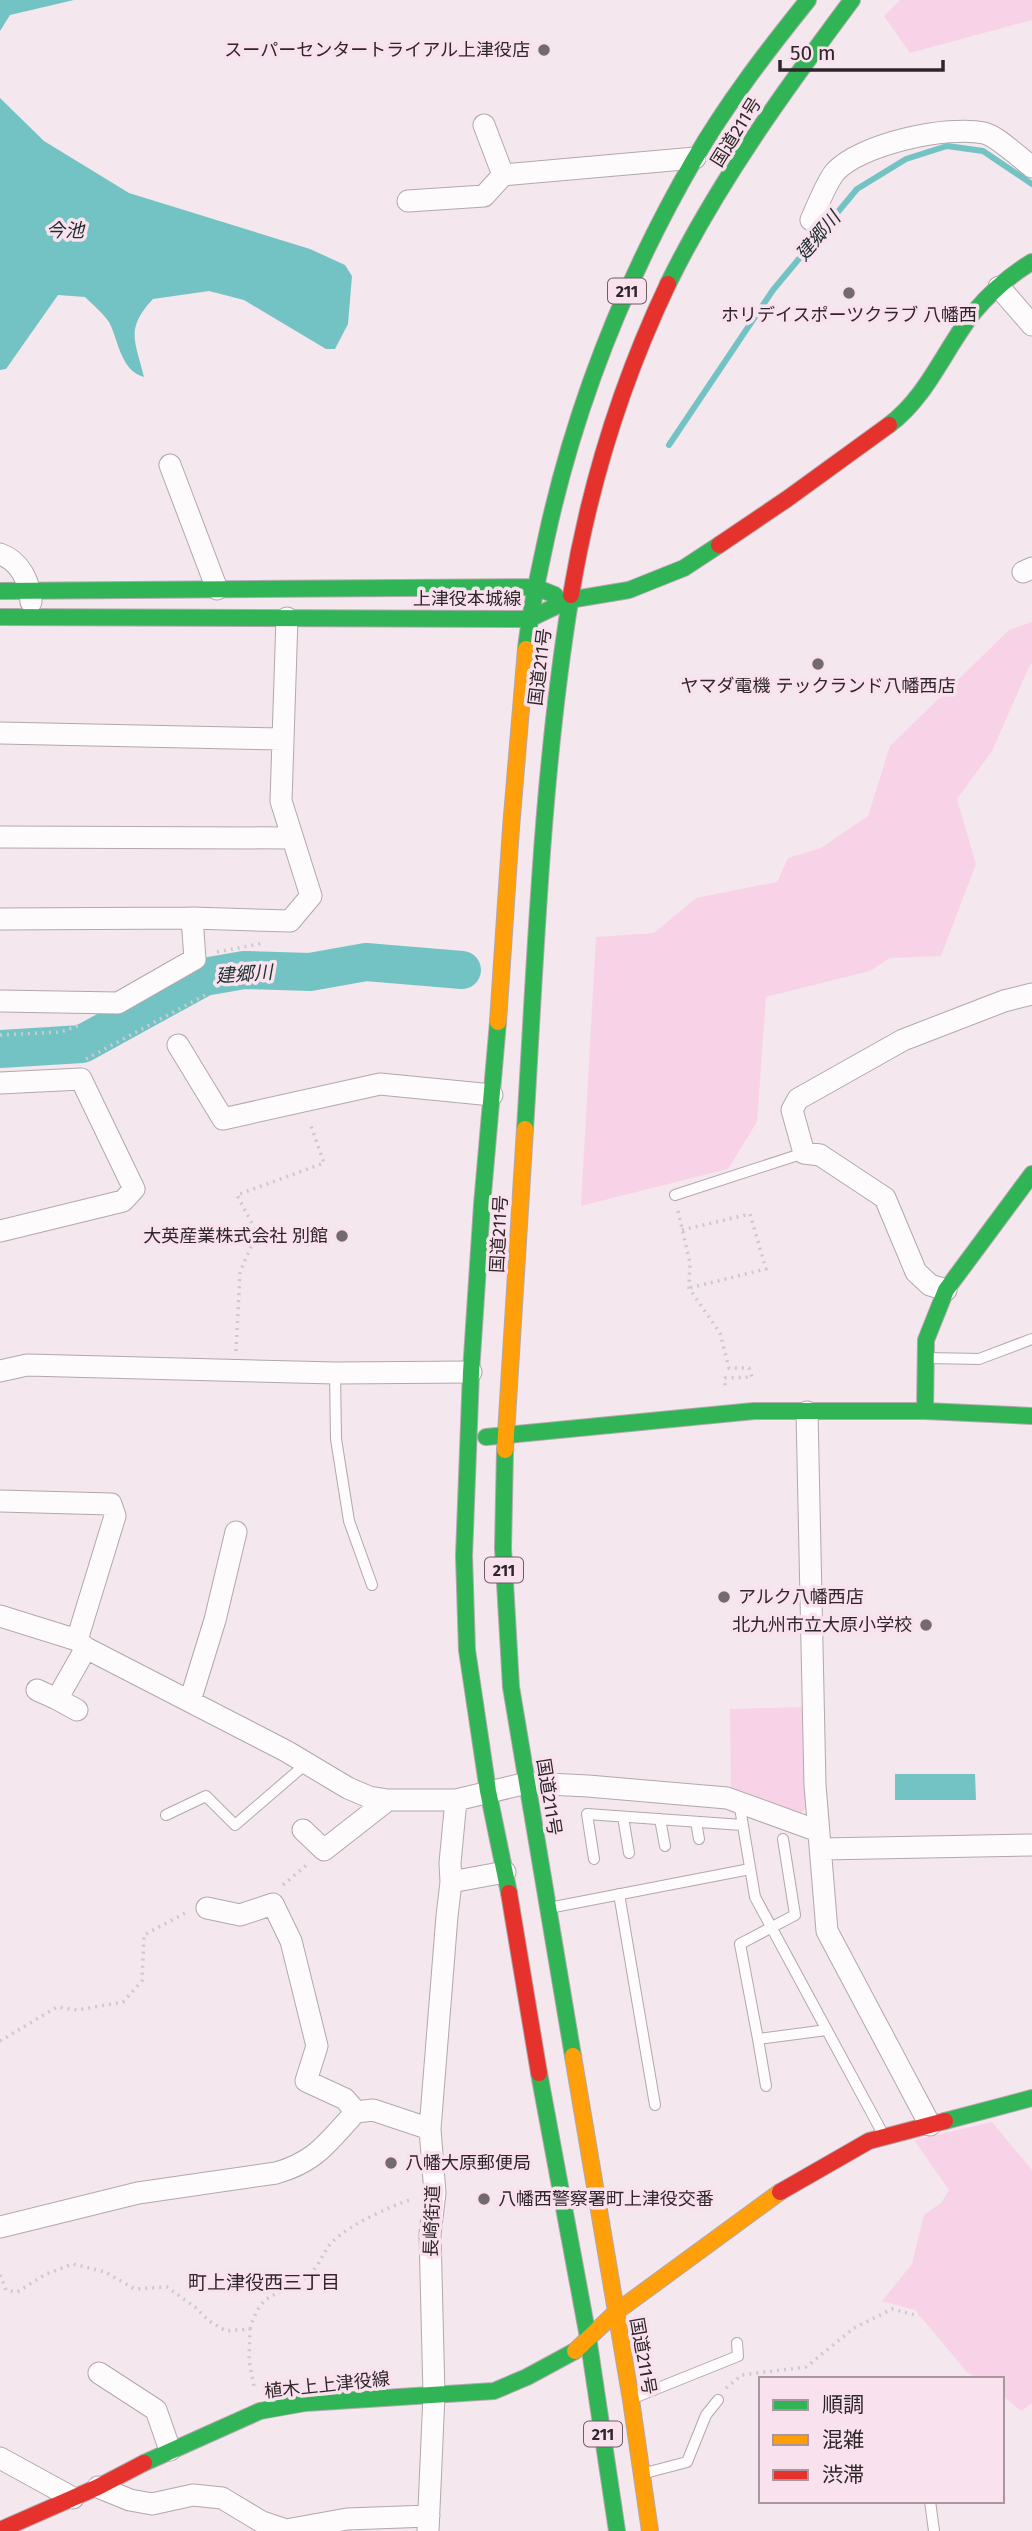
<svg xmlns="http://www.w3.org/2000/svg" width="1032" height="2531" font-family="'Fira Sans','Noto Sans JP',sans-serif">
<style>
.green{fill:#f8d3e7}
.water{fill:#74c3c4}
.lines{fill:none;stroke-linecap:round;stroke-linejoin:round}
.stream{stroke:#74c3c4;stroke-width:6}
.river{stroke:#74c3c4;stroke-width:38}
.lane-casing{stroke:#b1a8ad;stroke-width:12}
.street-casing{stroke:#b1a8ad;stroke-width:23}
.fast-casing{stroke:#b1a8ad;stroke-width:18}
.slow-casing{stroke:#b1a8ad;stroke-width:18}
.jam-casing{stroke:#b1a8ad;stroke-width:18}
.path{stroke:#cec9cc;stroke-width:3.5;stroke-dasharray:2 5;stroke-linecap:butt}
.lane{stroke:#fdfbfc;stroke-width:10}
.street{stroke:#fdfbfc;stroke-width:21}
.fast{stroke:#30b455;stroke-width:16}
.slow{stroke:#ff9f0a;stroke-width:16}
.jam{stroke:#e5322d;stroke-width:16}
.poi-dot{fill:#736a6f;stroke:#f9e2ee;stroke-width:2.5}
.labels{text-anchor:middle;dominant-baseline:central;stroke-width:7;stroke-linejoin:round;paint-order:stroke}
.shield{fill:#f9e2ee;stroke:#6b5e65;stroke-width:2}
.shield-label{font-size:16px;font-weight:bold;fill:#2e262a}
.poi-label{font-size:18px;fill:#2e262a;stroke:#f9e2ee;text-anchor:end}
.street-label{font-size:18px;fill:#2e262a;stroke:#f9e2ee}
.water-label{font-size:19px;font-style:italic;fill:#1c3030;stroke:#f9e2ee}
.neighbourhood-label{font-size:19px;fill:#2e262a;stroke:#f9e2ee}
</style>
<rect width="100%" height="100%" fill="#f4e7ee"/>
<path class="green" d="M900,0H1032V20L910,53L884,16Z
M1032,622V663L1029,667L992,751L957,799L976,864L941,956L890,958L870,971L766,997L757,1122L728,1169L581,1206L596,937L654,933L696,898L777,882L788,858L821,848L868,816L890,746L1009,630Z
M804,1707L808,1805L800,1815L731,1790L730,1709Z
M992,2122L1032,2170V2403L1021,2411L1002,2395V2379H978L967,2372L915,2310L882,2301L912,2264L924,2215L941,2203L949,2190L914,2140Z"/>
<path class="water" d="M0,0H74L10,15L0,31Z
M0,98L44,141L129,193L310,249L345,265L352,276L348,324L335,349H326L244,300L209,291L153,299C125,329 135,340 144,377C120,370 119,341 109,322C103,313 93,305 85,297L58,295L6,369L0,370Z
M895,1774H975L976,1800H895Z"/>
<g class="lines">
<path class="stream" d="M669,445L773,290L857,189L906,159L947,146L983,151L1032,184"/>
<path class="river" d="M0,1049L82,1044L204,977L244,970L310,972L366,962L462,970"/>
<defs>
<path id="lane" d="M675,1195L804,1153
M928,1358L979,1359L1032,1339
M335,1373L336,1439L349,1521L372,1585
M739,1802L755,1897L883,2134
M166,1815L206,1796L235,1825L307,1763
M623,1817L629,1853
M660,1819L665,1846
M696,1822L699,1839
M783,1839L795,1915L740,1944L758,2039L827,2030
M594,1859L587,1814L742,1825
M619,1894L655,2105
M554,1907L750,1869
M758,2039L766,2086
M636,2397L738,2356L737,2343
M649,2472L687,2462L706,2415L718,2400
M930,2501L934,2531"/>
<path id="street" d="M484,125L503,175
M408,201L484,196L503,175L695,158
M811,220C817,207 826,183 835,172C860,144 948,125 984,133C997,136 1020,158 1032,167
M999,287L1032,325
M170,465L217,589
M0,554C20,561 30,582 31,602
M1023,572L1032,568
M0,733L283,739
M0,837L291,838
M0,919L192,918L290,921L311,896L281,801L287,618
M0,1001L118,1003L195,959L192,918
M178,1045L223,1119L380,1084L492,1095
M0,1083L81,1079L134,1189L123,1201L0,1231
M946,1290L930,1285L916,1272L885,1198L820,1155L804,1153L792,1110L798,1099L903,1040L1004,1001L1032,994
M0,1371L27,1365L335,1373L471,1372
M807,1412L815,1785L827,1931L930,2125
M0,1501L111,1504L115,1516L77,1640
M0,1616L77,1640L86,1648L286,1751L348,1788L369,1797L388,1800H456L527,1783L588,1786L727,1798L818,1831
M37,1690L57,1699
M190,1701L215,1620L236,1532
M77,1710L57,1699L86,1648
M303,1830L324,1850L388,1800
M822,1849L1032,1845
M451,1882L450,1863L456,1800
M207,1908L240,1915L273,1904L291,1941L317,2046L306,2081L345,2099L356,2112
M0,2227L138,2193L276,2173C318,2161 328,2141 356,2112L373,2110L430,2129
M99,2373L156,2410L170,2450
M0,2458L73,2498
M98,2487L130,2500L152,2504L193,2495L222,2498L262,2522L286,2530L347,2519L429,2516
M428,2531L434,2395L430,2234L435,2193L430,2129L447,1916L451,1882L505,1872"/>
<path id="fast" d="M668,284C718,182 785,90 852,0
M889,425C928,396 945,348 974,312C991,292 1010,275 1032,262
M0,591L535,587L555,595
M0,617L529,619L569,600L629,590L684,568L719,545
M526,649C530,610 539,573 547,535C576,403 627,276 694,160C727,103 767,51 808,0
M498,1022L482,1205L471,1372L464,1556L467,1650L488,1791L509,1893
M525,1129C536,951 542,771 571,595
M925,1411L926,1340L946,1290L1032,1174
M486,1437L754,1411H925L1032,1416
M505,1450L503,1548L511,1687L573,2056
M539,2073L588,2337L617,2531
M945,2121L1032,2098
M144,2463L260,2411L305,2403L494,2391L527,2377L575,2351"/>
<path id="slow" d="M498,1022L511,828L526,649
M505,1450L525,1129
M573,2056L631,2400L650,2531
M575,2351L616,2312L780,2192"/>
<path id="jam" d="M719,545L787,499L889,425
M571,595C589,486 621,383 668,284
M509,1893L539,2073
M780,2192L869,2141L945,2121
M0,2530L98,2487L144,2463"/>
</defs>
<use href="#lane" class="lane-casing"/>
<use href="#street" class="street-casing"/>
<use href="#fast" class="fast-casing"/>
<use href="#slow" class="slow-casing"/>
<use href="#jam" class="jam-casing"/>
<path class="path" d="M217,952L264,943
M0,1035L61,1032L80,1025
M86,1059L207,994
M678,1211L690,1263L689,1288L720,1333L729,1368H749L752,1377L725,1378V1386H728
M682,1230L750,1214L766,1269L689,1288
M236,1351L240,1272L257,1233L237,1195L324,1163L310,1123
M283,1885L309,1863
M0,2041L57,2007L77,2010L123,2002L142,1981L144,1935L189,1911
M0,2275L6,2290L17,2292L46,2274L73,2264L105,2272L135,2289L167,2287L195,2307L209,2321L226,2331L250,2329L249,2360L254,2386
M250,2329C263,2285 280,2300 307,2277C320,2266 322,2253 332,2242C349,2225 390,2206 413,2199
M726,2388L742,2375L806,2367L854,2328L892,2309L919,2316"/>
<use href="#lane" class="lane"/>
<use href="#street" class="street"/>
<use href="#fast" class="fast"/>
<use href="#slow" class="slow"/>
<use href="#jam" class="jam"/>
</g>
<g class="poi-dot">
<circle cx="544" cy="50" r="7"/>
<circle cx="849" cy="293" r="7"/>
<circle cx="818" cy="664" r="7"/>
<circle cx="342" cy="1236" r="7"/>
<circle cx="724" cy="1597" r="7"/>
<circle cx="926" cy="1625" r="7"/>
<circle cx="391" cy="2163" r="7"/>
<circle cx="484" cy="2199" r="7"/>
</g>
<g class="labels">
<g class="shield">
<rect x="608" y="278.5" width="38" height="25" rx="5"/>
<rect x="485" y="1557.5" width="38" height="25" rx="5"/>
<rect x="584" y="2421.5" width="38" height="25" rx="5"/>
</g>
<g class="shield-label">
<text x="627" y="291">211</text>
<text x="504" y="1570">211</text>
<text x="603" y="2434">211</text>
</g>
<g class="poi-label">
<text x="530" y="50">スーパーセンタートライアル上津役店</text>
<text x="849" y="315" text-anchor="middle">ホリデイスポーツクラブ 八幡西</text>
<text x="818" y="686" text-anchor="middle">ヤマダ電機 テックランド八幡西店</text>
<text x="328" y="1236">大英産業株式会社 別館</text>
<text x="738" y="1597" text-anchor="start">アルク八幡西店</text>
<text x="912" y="1625">北九州市立大原小学校</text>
<text x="405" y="2163" text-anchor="start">八幡大原郵便局</text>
<text x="498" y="2199" text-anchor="start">八幡西警察署町上津役交番</text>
</g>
<g class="street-label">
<text transform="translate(736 132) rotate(-58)">国道211号</text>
<text x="467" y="599">上津役本城線</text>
<text transform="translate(540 667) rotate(-83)">国道211号</text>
<text transform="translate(499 1234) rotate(-87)">国道211号</text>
<text transform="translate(549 1797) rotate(81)">国道211号</text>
<text transform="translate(432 2221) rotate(-88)">長崎街道</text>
<text transform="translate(643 2356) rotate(80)">国道211号</text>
<text transform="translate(327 2385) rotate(-6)">植木上上津役線</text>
</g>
<g class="water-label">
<text x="65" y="230">今池</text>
<text transform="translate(818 236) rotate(-50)">建郷川</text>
<text transform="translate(244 974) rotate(-4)">建郷川</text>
</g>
<g class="neighbourhood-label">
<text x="264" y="2282">町上津役西三丁目</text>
</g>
</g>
<rect x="759" y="2377" width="245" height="126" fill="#f9e2ee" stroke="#a897a0" stroke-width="2"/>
<rect x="773" y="2400" width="35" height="10" fill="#30b455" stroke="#a897a0" stroke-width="2"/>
<text x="822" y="2412" font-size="21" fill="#2e262a">順調</text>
<rect x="773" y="2435" width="35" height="10" fill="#ff9f0a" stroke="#a897a0" stroke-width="2"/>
<text x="822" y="2447" font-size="21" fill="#2e262a">混雑</text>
<rect x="773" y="2470" width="35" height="10" fill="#e5322d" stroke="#a897a0" stroke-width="2"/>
<text x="822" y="2482" font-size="21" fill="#2e262a">渋滞</text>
<path d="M780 60v10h163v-10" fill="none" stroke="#2e262a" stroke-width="3.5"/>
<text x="790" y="60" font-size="21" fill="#2e262a" stroke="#f9e2ee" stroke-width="5" paint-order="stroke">50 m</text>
</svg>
